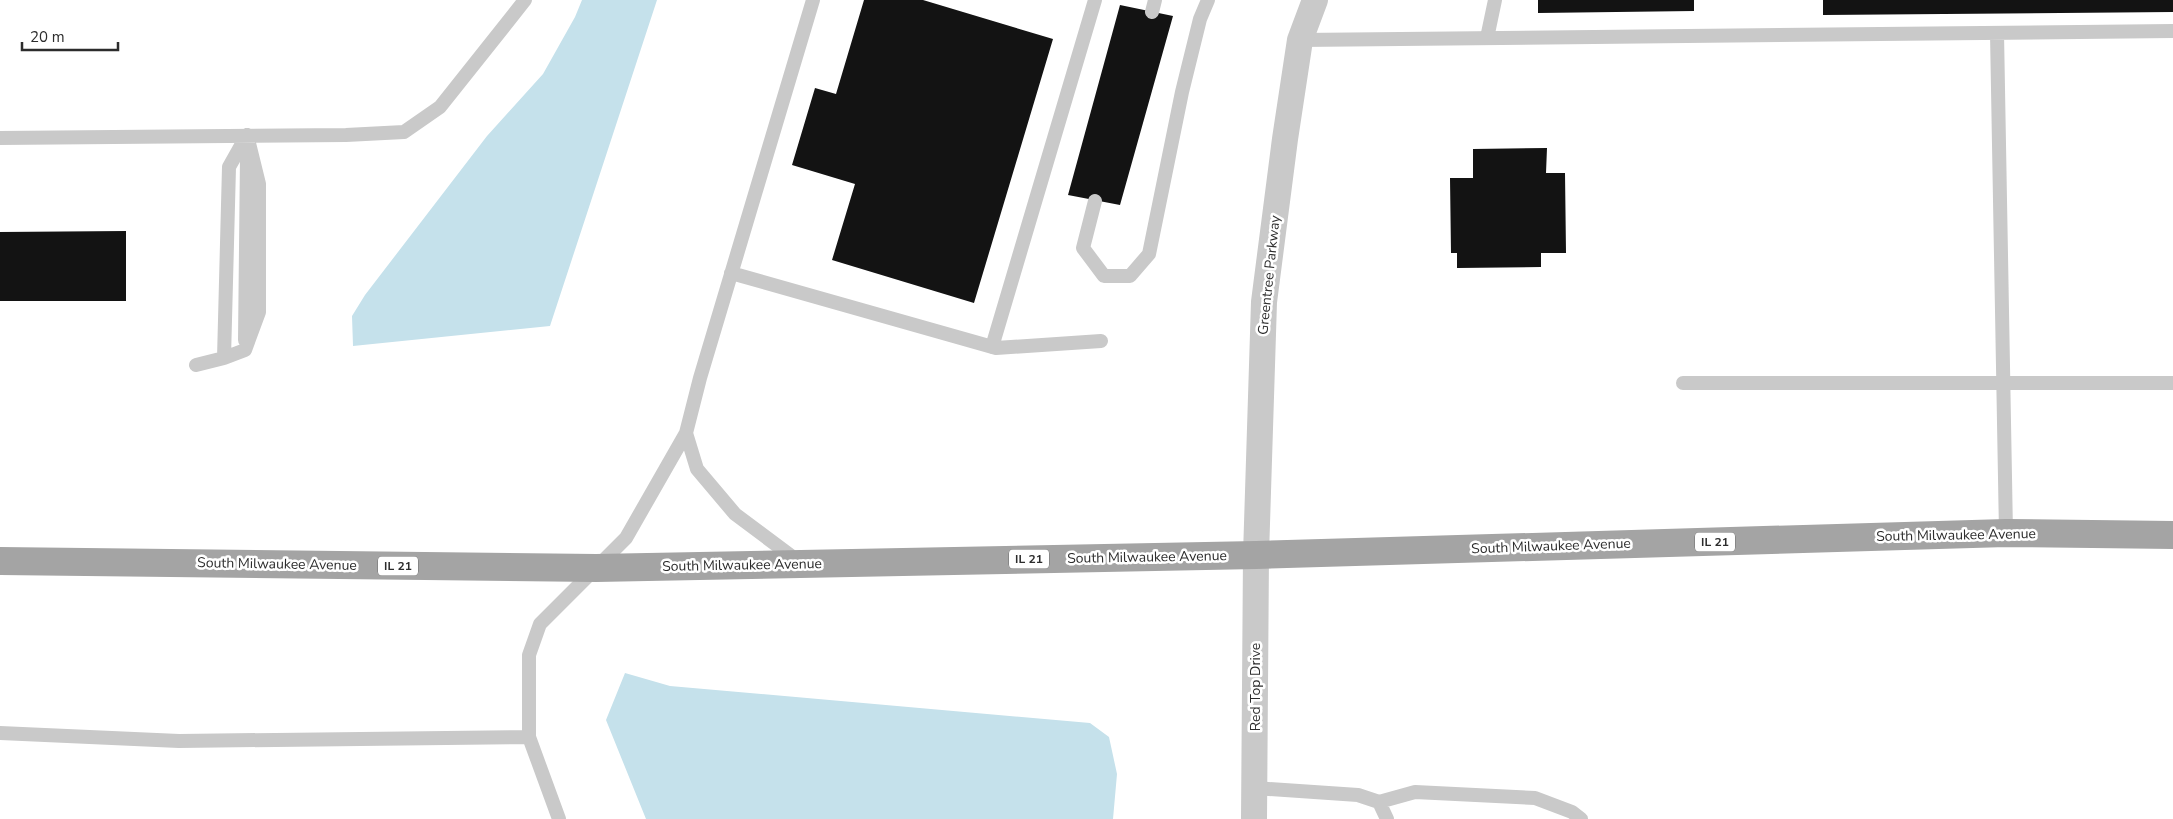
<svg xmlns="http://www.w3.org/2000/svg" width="2173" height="819" font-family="'Nunito Sans',sans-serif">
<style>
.water{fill:#c5e1eb}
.building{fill:#131313}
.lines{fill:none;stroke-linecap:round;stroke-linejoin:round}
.lane{stroke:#c9c9c9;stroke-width:14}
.street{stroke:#c9c9c9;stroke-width:26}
.primary{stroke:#a4a4a4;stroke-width:28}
.labels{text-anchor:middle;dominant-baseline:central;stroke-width:5;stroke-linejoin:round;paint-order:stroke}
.shield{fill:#fff;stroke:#6b6b6b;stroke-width:1}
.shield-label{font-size:12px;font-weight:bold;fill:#2c2c2c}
.street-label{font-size:14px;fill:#2c2c2c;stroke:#fff}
</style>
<rect width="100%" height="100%" fill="#fff"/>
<path class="water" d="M582,0H657L550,326L353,346L352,316L365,295L487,136L543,74L575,17Z
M625,673L670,686L1090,723L1109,737L1117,774L1113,819H646L606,720Z"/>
<path class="building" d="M864,0H923L1053,39L974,303L832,260L855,184L792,165L815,88L836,94Z
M1538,0H1694V11L1538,13Z
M1823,0H2173V12L1823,15Z
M1120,5L1173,16L1120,205L1068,195Z
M1547,148L1546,173H1565L1566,253H1541V267L1457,268V253H1451L1450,178H1473V149Z
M126,231V301H0V232Z"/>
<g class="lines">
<path class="lane" d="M1152,12L1155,0
M1997,33L2006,533
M1487,38L1495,0
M1300,40L2173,31
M0,138L346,135L404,132L440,107L525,0
M1095,201L1083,248L1104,276H1130L1149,254L1182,92L1200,19L1208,0
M731,273L996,348L1101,341
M245,340L247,156
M992,347L1095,0
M224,358L229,167L247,135
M196,365L224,358L245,350L259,312V184L247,135
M1683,383H2173
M686,433L697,469L735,514L798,561
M0,733L179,741L529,737
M1255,788L1358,795L1379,802L1387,819
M1379,802L1415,792L1535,798L1572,812L1581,819
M559,819L529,737V655L540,624L626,538L686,433L700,378L813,0"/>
<path class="street" d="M1254,819L1256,555L1264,302L1285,139L1300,40L1315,0"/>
<path class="primary" d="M0,561L596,568L1256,555L2006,533L2173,535"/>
</g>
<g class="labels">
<g class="shield">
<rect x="1695" y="532.5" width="40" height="19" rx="4"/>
<rect x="1009" y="549.5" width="40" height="19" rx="4"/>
<rect x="378" y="556.5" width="40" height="19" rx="4"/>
</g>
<g class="shield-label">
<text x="1715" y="542">IL 21</text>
<text x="1029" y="559">IL 21</text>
<text x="398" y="566">IL 21</text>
</g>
<g class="street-label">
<text transform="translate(1269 275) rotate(-84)">Greentree Parkway</text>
<text transform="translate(1956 535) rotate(-1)">South Milwaukee Avenue</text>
<text transform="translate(1551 546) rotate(-2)">South Milwaukee Avenue</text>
<text transform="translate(1147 557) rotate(-1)">South Milwaukee Avenue</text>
<text transform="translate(277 564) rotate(1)">South Milwaukee Avenue</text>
<text transform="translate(742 565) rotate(-1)">South Milwaukee Avenue</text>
<text transform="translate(1255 687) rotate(-90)">Red Top Drive</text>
</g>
</g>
<path d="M22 42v8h96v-8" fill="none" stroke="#2c2c2c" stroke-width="2.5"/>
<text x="30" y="42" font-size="15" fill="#2c2c2c" stroke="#ffffff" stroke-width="4" paint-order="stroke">20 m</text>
</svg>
